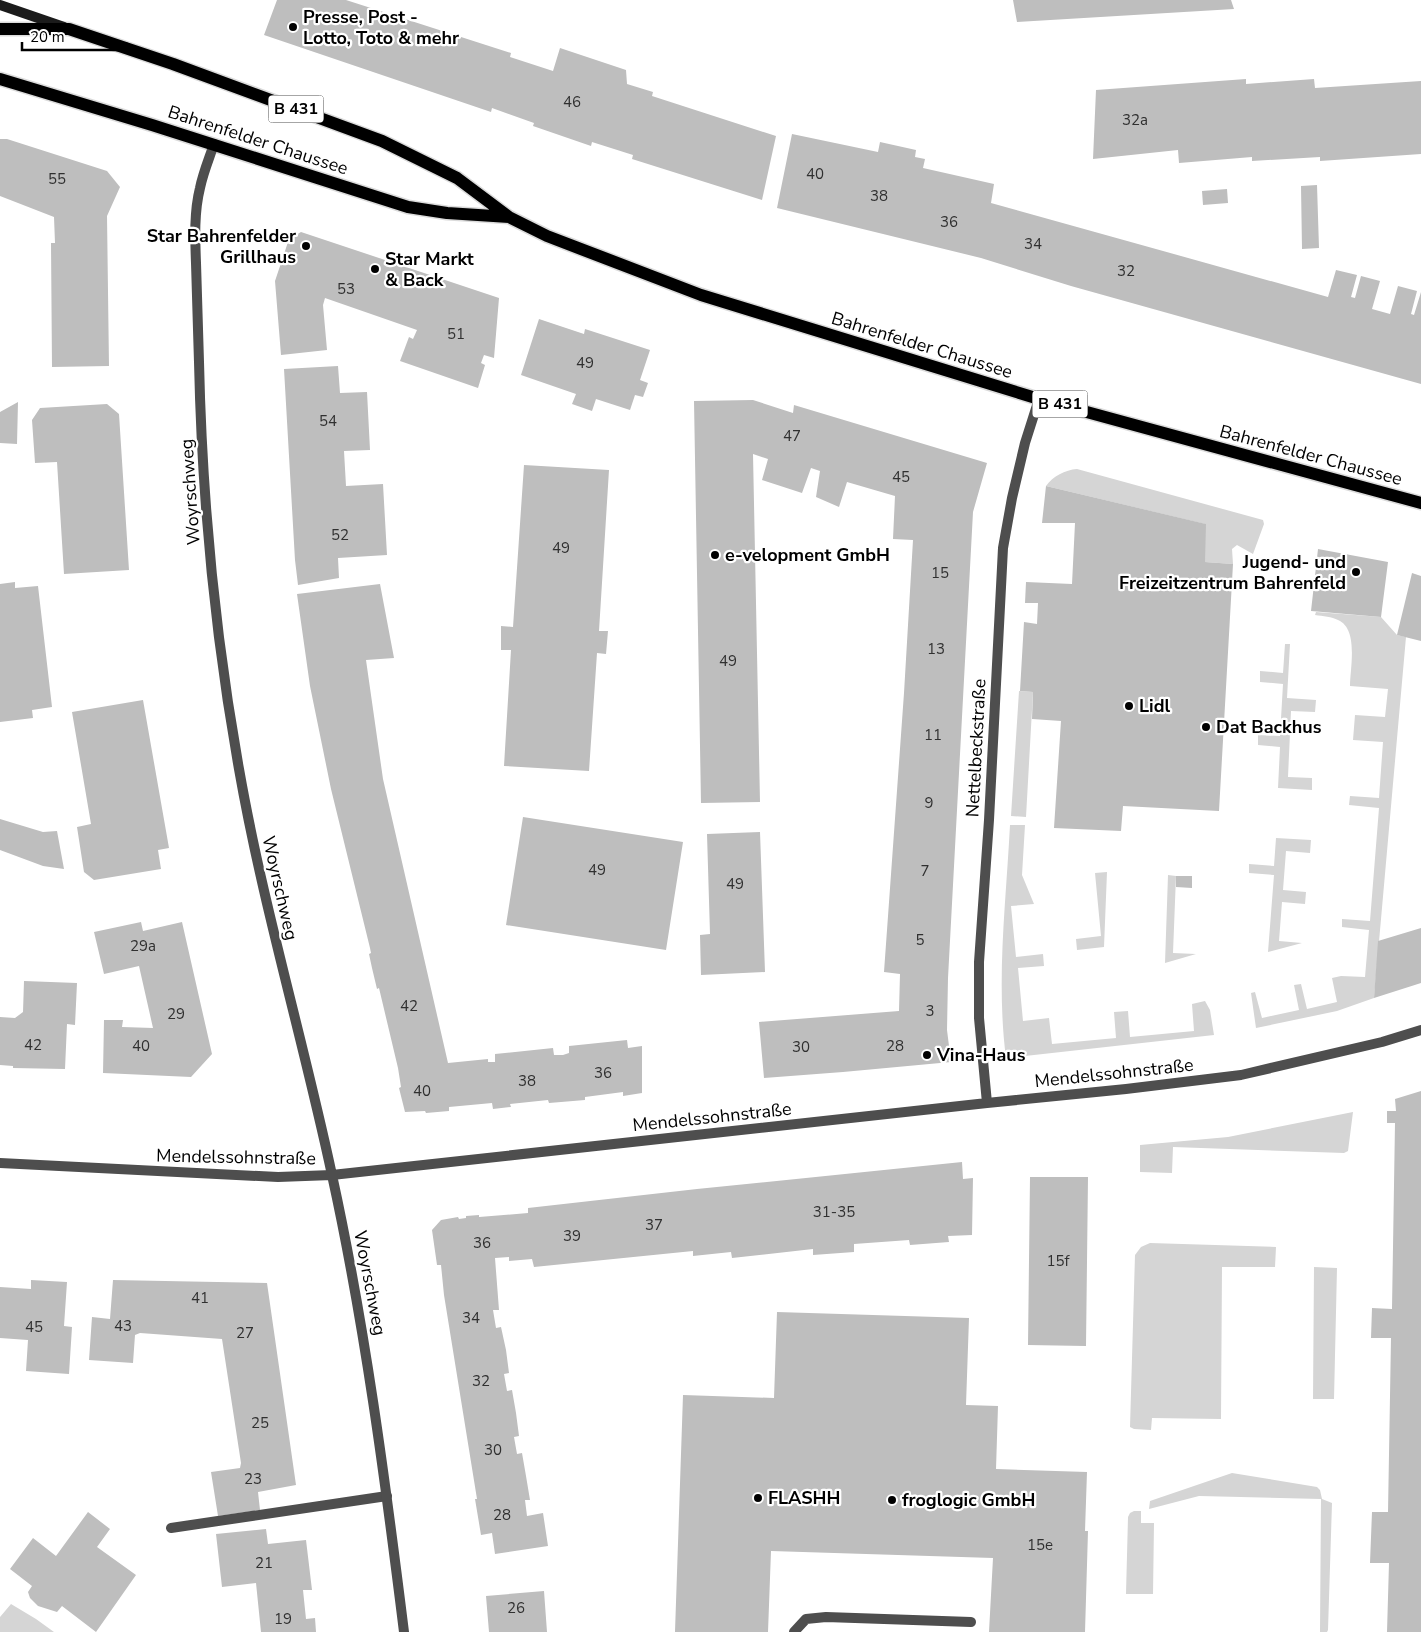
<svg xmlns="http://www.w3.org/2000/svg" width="1421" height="1632" font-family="'Nunito Sans',sans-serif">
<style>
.green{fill:#d5d5d5}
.building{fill:#bebebe}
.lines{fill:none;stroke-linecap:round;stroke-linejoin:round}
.primary-casing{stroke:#dbdbdb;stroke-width:15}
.lane{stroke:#4e4e4e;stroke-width:10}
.street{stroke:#4e4e4e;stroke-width:10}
.secondary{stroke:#1b1b1b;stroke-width:10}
.primary{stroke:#000;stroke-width:12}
.poi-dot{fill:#000;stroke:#fff;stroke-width:2}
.labels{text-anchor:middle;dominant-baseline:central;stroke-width:4.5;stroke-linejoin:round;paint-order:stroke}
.number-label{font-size:15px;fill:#303030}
.shield{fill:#fff;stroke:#4c4c4c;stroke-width:1}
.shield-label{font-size:16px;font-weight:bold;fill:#000}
.poi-label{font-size:18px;font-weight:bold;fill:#000;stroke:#fff;text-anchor:start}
.street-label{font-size:18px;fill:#000;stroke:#fff}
</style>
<rect width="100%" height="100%" fill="#fff"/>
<path class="green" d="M1077,469L1263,520L1264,524L1253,554L1237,545L1232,549L1233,564L1205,562V524L1046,486C1053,476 1065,470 1077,469Z
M1316,612L1381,617L1397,635L1406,637L1374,998L1337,1011L1256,1028L1251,993L1255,992L1262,1018L1299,1010L1294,985L1301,984L1307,1009L1337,1002L1332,978L1341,976L1365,977L1369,930L1342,927V919L1370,921L1379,808L1349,805L1350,796L1379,798L1383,742L1353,740L1355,715L1385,717L1388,689L1350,686C1350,668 1359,629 1338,620C1332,617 1323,616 1315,615Z
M1285,644H1290L1287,698L1316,700L1315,712L1291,711L1288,777L1312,778V790L1278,788L1280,747L1258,745V735L1280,736L1283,684L1260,682V671L1283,673Z
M1019,691L1033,692L1026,817L1011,816Z
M1010,825H1025L1022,875L1034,904L1011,906L1016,957L1043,954L1044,966L1018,968L1023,1021L1049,1018L1052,1044L1116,1038L1114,1012L1128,1011L1130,1037L1194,1031L1192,1004L1205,1001L1210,1010L1214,1035L1006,1058C996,981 1006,903 1010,825Z
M1276,838L1311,840L1310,853L1286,851L1283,890L1306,892L1305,904L1282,902L1279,941L1302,943L1268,952L1274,875L1249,873V864L1274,866Z
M1107,872L1104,947L1077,950L1076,939L1101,936L1095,873Z
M1168,875L1176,876L1173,953L1196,954L1165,963Z
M1353,1112L1348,1151L1344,1153L1173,1147L1172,1173L1140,1172V1145L1228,1137Z
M1150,1243L1276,1247L1275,1267H1222L1221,1419L1152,1418L1151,1430L1134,1429L1130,1427L1135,1255L1141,1247Z
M1314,1267L1337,1268L1334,1399H1313Z
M1232,1473L1317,1487L1320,1490L1322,1499L1332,1503L1328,1630L1327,1632H1320L1321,1499L1199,1496L1149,1509L1150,1501Z
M1134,1511H1141V1523H1154L1153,1594H1126L1128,1517L1130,1513Z
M11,1604L36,1619L54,1632H0V1617Z"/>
<path class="building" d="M277,0H346L511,53L510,57L553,71L560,48L626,70L627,84L653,92L652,96L776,136L762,200L632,159L633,155L592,142L591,146L533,126L534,123L492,108L491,112L264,35Z
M1013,0H1231L1234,9L1017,22Z
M1246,79V84L1314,79L1315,88L1421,81V154L1320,161V157L1252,161V157L1179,163L1178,150L1093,159L1096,90Z
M792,134L878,152L880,142L916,150L915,157L925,159L923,168L994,184L991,203L1328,297L1336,270L1357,275L1351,297L1355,298L1361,276L1380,281L1372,309L1390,314L1398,286L1417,291L1411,314L1414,315L1421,292V384L1071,286L981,258L777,208Z
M0,139H7L107,171L120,187L107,216L109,366L52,367L51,243H55L54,217L0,196Z
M1317,185L1319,248L1302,249L1301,186Z
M1227,189L1228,203L1203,205L1202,191Z
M301,232L499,298L494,358L484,355L481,363L485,365L478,388L400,361L409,337L413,339L417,330L325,298L323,305L327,350L281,355L275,281L289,239Z
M539,319L584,334L585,329L650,350L640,380L648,383L643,397L635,395L630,410L596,399L592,411L572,404L576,394L521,375Z
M338,366L340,393L367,392L370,450L344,451L346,486L383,484L387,555L338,558L339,578L298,585L295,560L284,369Z
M753,400L793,413L794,405L987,463L973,512L968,605L948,978L947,1030L951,1062L843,1072L764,1078L759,1022L899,1011L900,974L884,972L904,693L913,540L893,539L895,496L847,482L839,507L816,497L820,471L811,468L802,493L762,480L768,459L753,454L760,802L701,803L694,401Z
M18,402L17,444L0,443V412Z
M107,404L119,414L129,570L64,574L57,462L35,463L32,420L40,408Z
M524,465L609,470L599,631H608L606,654L597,653L589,771L504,766L511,650H501V626L513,627Z
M1046,486L1206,524L1205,562L1233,564L1219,811L1123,806L1121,831L1054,828L1061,721L1032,719L1033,692L1020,691L1024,622L1037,624L1038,603H1025L1026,582L1072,584L1075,523H1042Z
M1318,549L1388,562L1381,617L1311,611Z
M1412,573L1421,576V641L1397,635Z
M15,582V588L38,586L52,707L32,710L33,718L0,722V584Z
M380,584L394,658L366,660L383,779L448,1063L488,1059V1062H495V1054L553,1048L554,1055H563L569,1053V1046L627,1040L628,1048L642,1046V1093L623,1096V1092L585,1097V1100L549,1103L548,1100L510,1104L511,1107L493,1109L492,1103L449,1107V1111L426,1113L425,1111L405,1112L399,1088L401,1087L398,1068L379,988L377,989L372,968L369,954L371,953L370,948L331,789L320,735L310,686L297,594Z
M143,700L169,848L158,850L161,869L94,880L84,872L77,827L91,824L72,712Z
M523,817L683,842L666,950L506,925Z
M0,819L43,832L57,831L64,869L43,866L0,850Z
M760,832L765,972L701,975L700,935L710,934L707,834Z
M1176,876H1192V888L1176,887Z
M141,922L143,931L182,922L212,1054L191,1077L103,1073L104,1020H123L122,1027L153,1028L139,966L104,974L94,932Z
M1421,928V983L1374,998L1378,941Z
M24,981L77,983L75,1025L67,1024L65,1069L13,1068V1066L0,1065V1017L15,1018L23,1012Z
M1421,1091V1632H1387L1389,1563H1370L1372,1512H1388L1391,1338H1371L1372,1308L1392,1309L1395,1123H1387V1111H1396L1395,1099Z
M962,1162L963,1179L973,1178L972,1235L948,1236L949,1242L910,1245L909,1240L854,1244V1252L813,1255V1249L732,1258L731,1252L693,1256V1251L534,1267L532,1259L509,1261V1257L495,1258L499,1310H493L496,1328L501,1327L506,1350L509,1373L504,1374L507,1391L512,1390L516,1413L519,1436L514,1437L517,1454L522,1453L526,1476L530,1500H525L527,1516L543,1513L548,1546L495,1554L492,1533L481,1535L475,1499H477L444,1295L441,1265H437L432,1230L441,1220L458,1217L459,1219L466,1218V1216L479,1215V1217L528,1213V1208L697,1189Z
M1030,1177H1088L1086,1346L1028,1345Z
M31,1280L67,1282L64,1326L72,1327L69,1374L26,1371L28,1340L0,1338V1287L31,1289Z
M113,1280L267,1283L296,1485L258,1492L260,1510L218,1516L211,1472L240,1468L241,1463L222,1339L140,1333L135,1335L133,1363L89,1360L92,1317L110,1319Z
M777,1312L969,1318L966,1405L998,1406L996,1469L1087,1472L1085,1531H1088L1085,1632H989L993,1558L771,1551L768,1632H675L683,1395L774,1398Z
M88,1512L110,1529L97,1547L136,1575L96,1632L62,1606L57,1612L38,1606L30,1598L28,1592L32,1586L10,1569L33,1538L56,1556Z
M266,1529L268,1544L306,1540L312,1590H303L306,1619L315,1618L316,1632H261L256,1583L222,1587L216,1534Z
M544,1591L547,1632H489L486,1596Z"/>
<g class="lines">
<defs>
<path id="primary" d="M0,29H69L173,64L382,141L457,178L509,217L547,236L701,295L1039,399L1421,503
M0,79L152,125L408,207L447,213L509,217"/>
</defs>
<use href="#primary" class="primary-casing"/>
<path class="lane" d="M171,1528L387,1496
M794,1632L806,1619L826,1617L971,1622"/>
<path class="street" d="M214,144C209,159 203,173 200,188C194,212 195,238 196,263C197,296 198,329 199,362C202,498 215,635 239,769C263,906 303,1039 332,1175C365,1326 385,1479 404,1632
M987,1103L979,1018V962L989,820L1003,548L1012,498L1025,443L1039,399
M0,1163L278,1177L332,1175L987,1103L1126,1089L1241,1075L1382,1042L1421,1030"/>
<path class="secondary" d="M0,5L64,27"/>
<use href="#primary" class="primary"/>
</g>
<g class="poi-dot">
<circle cx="293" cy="27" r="5"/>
<circle cx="306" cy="246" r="5"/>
<circle cx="375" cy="269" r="5"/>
<circle cx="715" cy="555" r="5"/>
<circle cx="1356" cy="572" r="5"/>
<circle cx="1129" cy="706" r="5"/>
<circle cx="1206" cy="727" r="5"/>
<circle cx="927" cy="1055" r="5"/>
<circle cx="758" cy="1498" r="5"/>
<circle cx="892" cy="1500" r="5"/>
</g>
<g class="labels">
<g class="number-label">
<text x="572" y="102">46</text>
<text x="1135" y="120">32a</text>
<text x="815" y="174">40</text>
<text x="57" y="179">55</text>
<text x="879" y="196">38</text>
<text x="949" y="222">36</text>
<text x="1033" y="244">34</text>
<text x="1126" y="271">32</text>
<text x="346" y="289">53</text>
<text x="456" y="334">51</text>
<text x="585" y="363">49</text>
<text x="328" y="421">54</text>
<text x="792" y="436">47</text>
<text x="901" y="477">45</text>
<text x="340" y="535">52</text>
<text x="561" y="548">49</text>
<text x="940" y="573">15</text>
<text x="936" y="649">13</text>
<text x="728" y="661">49</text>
<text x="933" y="735">11</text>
<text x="929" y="803">9</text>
<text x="597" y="870">49</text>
<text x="925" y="871">7</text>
<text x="735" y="884">49</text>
<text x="920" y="940">5</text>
<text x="143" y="946">29a</text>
<text x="409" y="1006">42</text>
<text x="930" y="1011">3</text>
<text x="176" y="1014">29</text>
<text x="33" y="1045">42</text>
<text x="141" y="1046">40</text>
<text x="895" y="1046">28</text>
<text x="801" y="1047">30</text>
<text x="603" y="1073">36</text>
<text x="527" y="1081">38</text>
<text x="422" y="1091">40</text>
<text x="834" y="1212">31-35</text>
<text x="654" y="1225">37</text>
<text x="572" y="1236">39</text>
<text x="482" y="1243">36</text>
<text x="1058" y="1261">15f</text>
<text x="200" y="1298">41</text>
<text x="471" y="1318">34</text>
<text x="123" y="1326">43</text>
<text x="34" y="1327">45</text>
<text x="245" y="1333">27</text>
<text x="481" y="1381">32</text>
<text x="260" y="1423">25</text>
<text x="493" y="1450">30</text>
<text x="253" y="1479">23</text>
<text x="502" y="1515">28</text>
<text x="1040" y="1545">15e</text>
<text x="264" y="1563">21</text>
<text x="516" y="1608">26</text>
<text x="283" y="1619">19</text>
</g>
<g class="shield">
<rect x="268.5" y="95.5" width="55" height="27" rx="4"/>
<rect x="1032.5" y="390.5" width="55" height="27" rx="4"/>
</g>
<g class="shield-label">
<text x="296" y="109">B 431</text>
<text x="1060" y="404">B 431</text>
</g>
<g class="poi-label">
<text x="303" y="17">Presse, Post -<tspan x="303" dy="21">Lotto, Toto &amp; mehr</tspan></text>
<text x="296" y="236" text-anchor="end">Star Bahrenfelder<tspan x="296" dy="21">Grillhaus</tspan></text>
<text x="385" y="259">Star Markt<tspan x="385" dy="21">&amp; Back</tspan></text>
<text x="725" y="555">e-velopment GmbH</text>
<text x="1346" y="562" text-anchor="end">Jugend- und<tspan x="1346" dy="21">Freizeitzentrum Bahrenfeld</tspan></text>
<text x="1139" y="706">Lidl</text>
<text x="1216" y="727">Dat Backhus</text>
<text x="937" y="1055">Vina-Haus</text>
<text x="768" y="1498">FLASHH</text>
<text x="902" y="1500">froglogic GmbH</text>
</g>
<g class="street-label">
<text transform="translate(258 140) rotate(18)">Bahrenfelder Chaussee</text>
<text transform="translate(922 345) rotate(17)">Bahrenfelder Chaussee</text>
<text transform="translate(1311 455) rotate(15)">Bahrenfelder Chaussee</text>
<text transform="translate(190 492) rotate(-94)">Woyrschweg</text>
<text transform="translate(976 748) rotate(-87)">Nettelbeckstraße</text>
<text transform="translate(280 888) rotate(77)">Woyrschweg</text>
<text transform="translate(1114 1073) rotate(-6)">Mendelssohnstraße</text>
<text transform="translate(712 1117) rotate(-6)">Mendelssohnstraße</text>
<text transform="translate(236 1157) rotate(1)">Mendelssohnstraße</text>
<text transform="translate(370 1283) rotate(79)">Woyrschweg</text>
</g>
</g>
<path d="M22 42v8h104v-8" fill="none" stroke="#000000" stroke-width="2.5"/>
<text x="30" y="42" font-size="15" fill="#000000" stroke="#ffffff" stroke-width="4" paint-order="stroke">20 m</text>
</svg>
